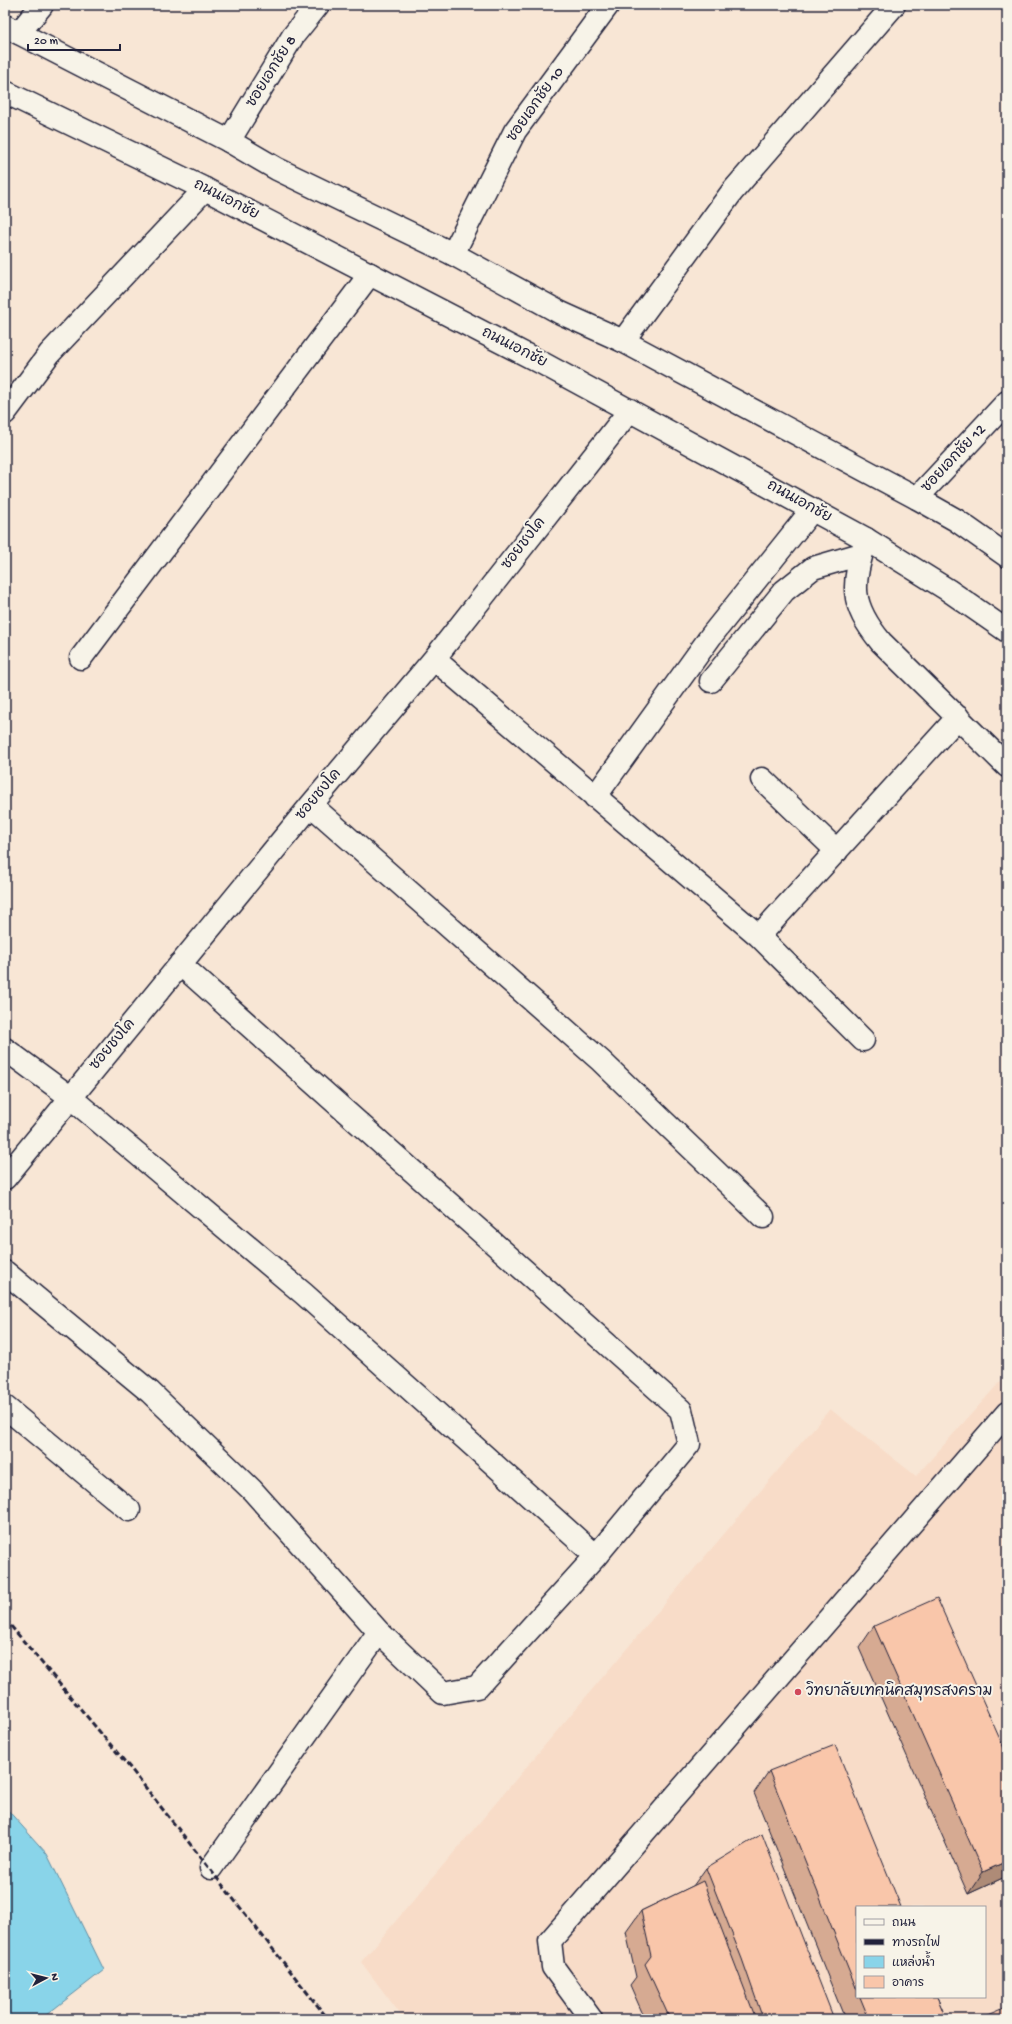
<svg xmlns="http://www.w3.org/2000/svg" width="1012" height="2024" font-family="'Gochi Hand','Playpen Sans Thai',sans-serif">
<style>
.built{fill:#f8dcc8;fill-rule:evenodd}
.water{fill:#89d4e9;stroke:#608da3}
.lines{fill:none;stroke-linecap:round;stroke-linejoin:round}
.minor-casing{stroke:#22223b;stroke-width:25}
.major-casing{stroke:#22223b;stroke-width:25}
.minor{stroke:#f7f3e8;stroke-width:22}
.major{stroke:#f7f3e8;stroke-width:22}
.rail{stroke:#22223b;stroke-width:3;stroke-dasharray:6 3;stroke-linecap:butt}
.wall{fill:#d6aa92;stroke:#22223b}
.shaded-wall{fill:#ae8b77;stroke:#22223b}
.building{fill:#f9c6aa;stroke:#22223b}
.poi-dot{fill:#d1495b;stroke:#f7f3e8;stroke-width:1.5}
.labels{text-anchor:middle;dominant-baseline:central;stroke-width:4;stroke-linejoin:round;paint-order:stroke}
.street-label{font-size:15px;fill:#22223b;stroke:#f7f3e8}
.poi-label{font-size:15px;fill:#22223b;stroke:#f7f3e8;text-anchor:start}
</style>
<rect width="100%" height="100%" fill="#f8e6d5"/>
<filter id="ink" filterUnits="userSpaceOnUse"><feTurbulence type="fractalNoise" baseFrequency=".025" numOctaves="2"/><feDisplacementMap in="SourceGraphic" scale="8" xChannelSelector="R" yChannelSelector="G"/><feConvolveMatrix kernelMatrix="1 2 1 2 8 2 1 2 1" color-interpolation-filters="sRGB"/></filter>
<g filter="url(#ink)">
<path class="built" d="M1007,1374V2019H404L361,1962L830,1409L916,1476ZM857,1907H985V1997H857Z"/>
<path class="water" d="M5,1807L47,1854L104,1970L41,2019H5Z"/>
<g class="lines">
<defs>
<path id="minor" d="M19,33L42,5
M229,141L293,36L318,5
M453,254L515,131L608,5
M623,341L732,192L894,5
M5,413L50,353L205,189
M917,498L1007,402
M866,539C852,585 849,603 881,642L1007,766
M81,658L370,274
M434,659L759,936L863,1040
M711,681L784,591L813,568L861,554
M762,779L837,851
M595,797L711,636L812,510
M311,805L601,1061L763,1217
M759,936L958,717
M5,1049L70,1097L304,1294L596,1556
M5,1178L311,805L434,659L630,410
M5,1272L150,1392L252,1490L379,1632L443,1693L477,1687L596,1556L689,1444L681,1410L180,964
M5,1407L129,1510
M211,1868L379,1632
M591,2019L553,1967L550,1941L1007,1413"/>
<path id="major" d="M5,26L229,141L277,169L453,254L561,313L623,341L917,498L956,520L1007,556
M5,92L205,189L542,363L866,539L948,590L1007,631"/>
</defs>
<use href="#minor" class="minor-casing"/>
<use href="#major" class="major-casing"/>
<use href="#minor" class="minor"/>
<use href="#major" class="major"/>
<path class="rail" d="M5,1619L131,1769L328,2019"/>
</g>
<path class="wall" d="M874,1626L1007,1755V1876L968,1894L859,1648Z
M769,1771L857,1907V1997H937L945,2016L943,2019H845L754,1793Z
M706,1868L834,2019H645L630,1985L636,1977L626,1932L641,1911L693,1886Z"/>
<path class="shaded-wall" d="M1007,1861V1876L968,1894L983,1872Z"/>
<path class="building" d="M937,1598L1007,1755V1861L983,1872L874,1626Z
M835,1745L901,1907H857V1990L769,1771Z
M762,1834L834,2019H763L742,1959L706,1868Z
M703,1881L756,2019H670L645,1964L651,1956L641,1911Z
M860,1997H937L945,2016L939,2019H869Z
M1007,2007V2019H979Z"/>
</g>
<circle class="poi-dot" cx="798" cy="1692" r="4"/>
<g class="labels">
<g class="street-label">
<text transform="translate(272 72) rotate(-58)">ซอยเอกชัย 8</text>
<text transform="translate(536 105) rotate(-55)">ซอยเอกชัย 10</text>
<text transform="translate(226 200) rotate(27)">ถนนเอกชัย</text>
<text transform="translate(514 348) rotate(27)">ถนนเอกชัย</text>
<text transform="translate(954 459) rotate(-47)">ซอยเอกชัย 12</text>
<text transform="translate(799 502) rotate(29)">ถนนเอกชัย</text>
<text transform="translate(524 544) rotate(-52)">ซอยชงโค</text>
<text transform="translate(319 795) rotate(-50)">ซอยชงโค</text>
<text transform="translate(113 1045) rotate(-50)">ซอยชงโค</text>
</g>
<g class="poi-label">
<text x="806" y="1692">วิทยาลัยเทคนิคสมุทรสงคราม</text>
</g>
</g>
<rect width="1012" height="2024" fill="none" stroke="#f7f3e8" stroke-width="20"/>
<rect x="10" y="10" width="992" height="2004" fill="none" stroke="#22223b" stroke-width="1.5" filter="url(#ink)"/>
<rect x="856" y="1906" width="130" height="92" fill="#f7f3e8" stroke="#a29fa3"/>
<rect x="864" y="1919" width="20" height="6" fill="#f7f3e8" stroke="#a29fa3"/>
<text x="892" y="1926" font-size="12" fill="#22223b">ถนน</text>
<rect x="864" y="1939" width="20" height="6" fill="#22223b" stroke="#a29fa3"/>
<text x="892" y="1946" font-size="12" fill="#22223b">ทางรถไฟ</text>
<rect x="864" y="1956" width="20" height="12" fill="#89d4e9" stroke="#a29fa3"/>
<text x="892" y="1966" font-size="12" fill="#22223b">แหล่งน้ำ</text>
<rect x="864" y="1976" width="20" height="12" fill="#f9c6aa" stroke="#a29fa3"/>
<text x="892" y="1986" font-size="12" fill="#22223b">อาคาร</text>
<g transform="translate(46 1978) rotate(83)" stroke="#f7f3e8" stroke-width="3" paint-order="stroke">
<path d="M0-3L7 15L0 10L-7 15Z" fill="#22223b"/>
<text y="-6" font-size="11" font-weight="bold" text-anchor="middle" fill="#22223b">N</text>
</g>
<path d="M28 44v6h92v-6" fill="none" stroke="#22223b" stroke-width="2"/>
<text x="34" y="44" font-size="12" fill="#22223b" stroke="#f7f3e8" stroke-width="3" paint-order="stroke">20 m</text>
</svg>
